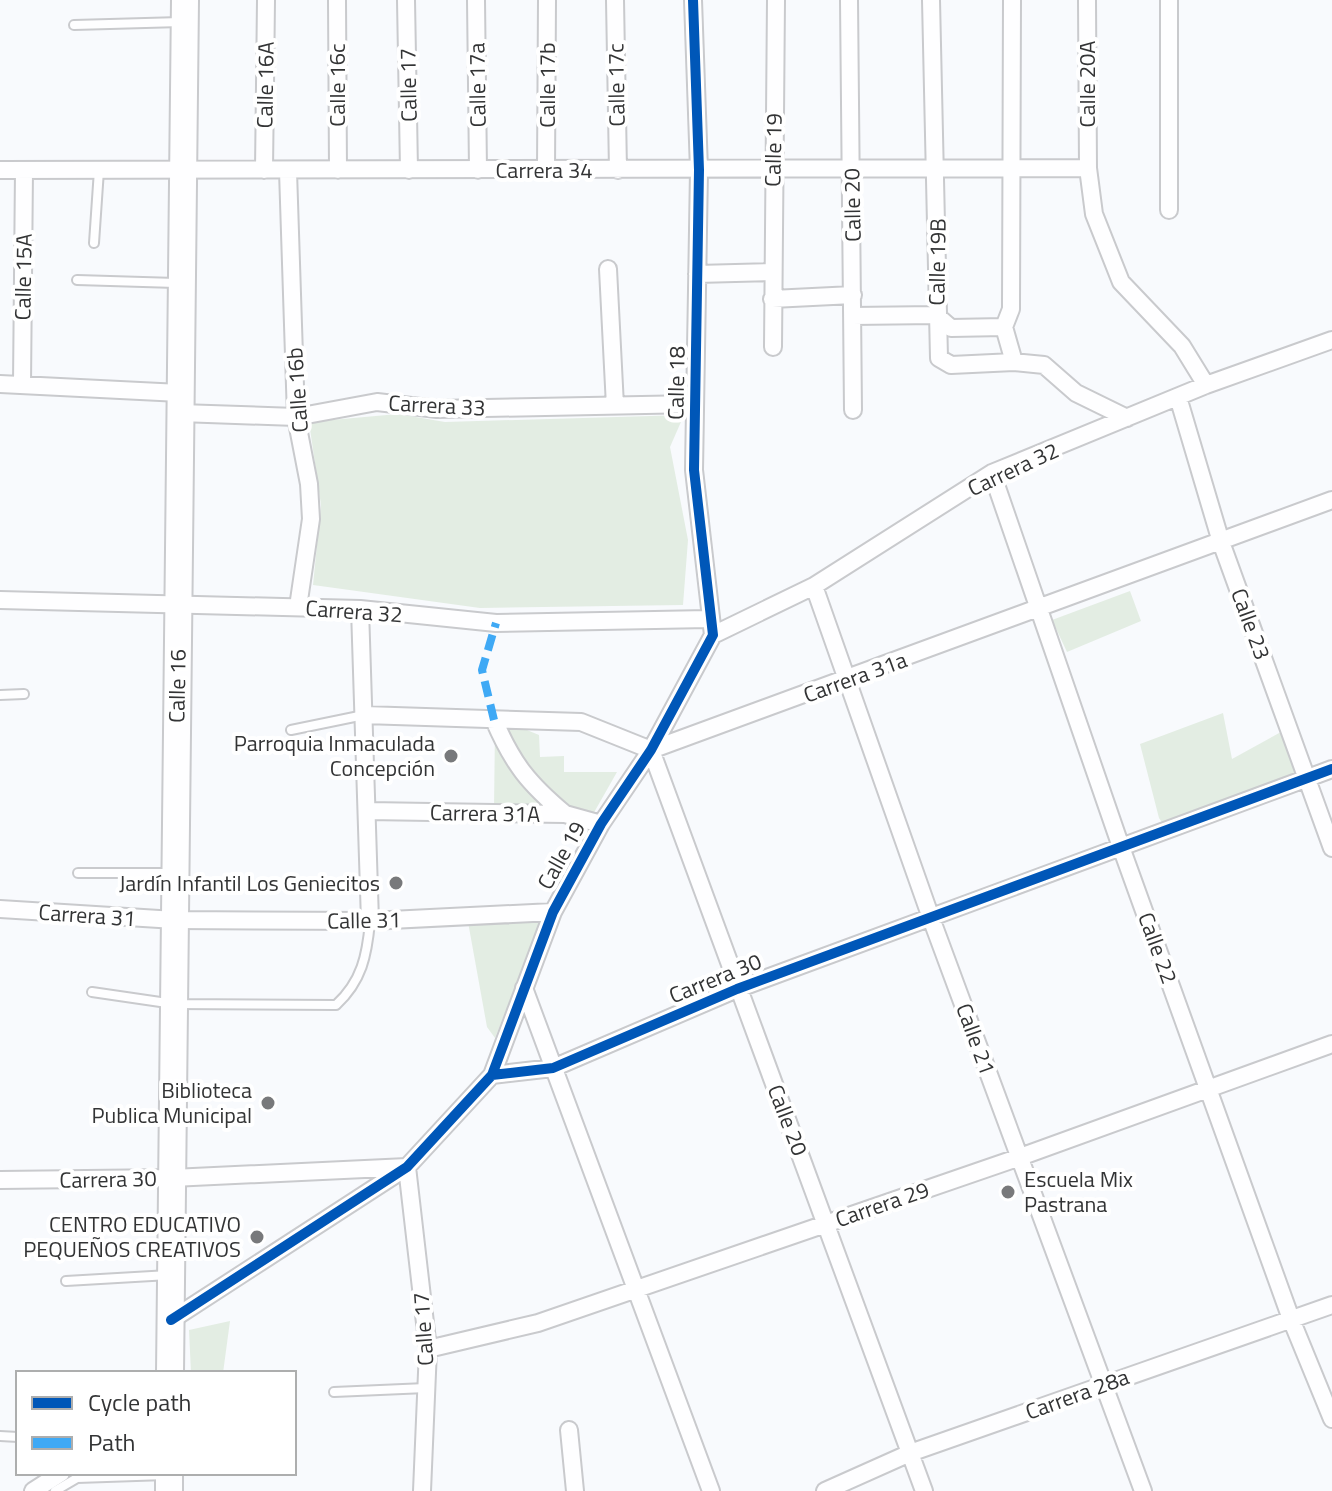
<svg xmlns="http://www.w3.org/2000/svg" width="1332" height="1491" font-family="'Titillium Web',sans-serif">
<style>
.green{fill:#e3ede3}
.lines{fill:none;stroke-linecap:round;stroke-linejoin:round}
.service-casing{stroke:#c9cacd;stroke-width:12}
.minor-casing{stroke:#c9cacd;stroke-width:20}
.trunk-casing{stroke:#c9cacd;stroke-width:30}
.service{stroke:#fefeff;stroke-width:8}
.minor{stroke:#fefeff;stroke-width:16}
.trunk{stroke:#fefeff;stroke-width:26}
.quiet{stroke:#3fa9f5;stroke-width:8;stroke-dasharray:16 8;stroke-linecap:butt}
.cycleway-casing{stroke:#fff;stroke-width:15}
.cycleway{stroke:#0057b8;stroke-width:10}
.poi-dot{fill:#78797b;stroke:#fff;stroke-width:3}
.labels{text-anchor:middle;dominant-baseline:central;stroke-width:8;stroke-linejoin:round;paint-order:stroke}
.street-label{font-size:22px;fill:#333435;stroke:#fff}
.poi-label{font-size:22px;fill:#333435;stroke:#fff;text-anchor:end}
</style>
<rect width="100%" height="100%" fill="#f8fafd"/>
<path class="green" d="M398,414L445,422L684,415L670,447L688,540L683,605L480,608L313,585L321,505L309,422Z
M1130,591L1141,621L1067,652L1052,620Z
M1223,713L1232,759L1281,732L1295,773L1294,787L1169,833L1159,818L1140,744Z
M495,728H522L539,735L540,757L564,756V772H617L592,816L570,806L494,808Z
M542,919L495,1038L487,1027L468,922Z
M230,1321L223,1373H191L189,1330Z"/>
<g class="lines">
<defs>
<path id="service" d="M74,25L181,22
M94,243L99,170
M77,280L176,283
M0,695L24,694
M291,730L364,715
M78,873H173
M92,992L174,1004L336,1005C362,981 367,955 370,922
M66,1281L169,1275
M334,1392L426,1388
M0,1436L18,1437
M55,1491L77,1478L166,1475"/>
<path id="minor" d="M337,0L338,170
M406,0L409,170
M476,0L478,170
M615,0L618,170
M849,0L853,410
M931,0L939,358L951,365L1014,362
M1087,0L1088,168L1094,214L1121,282L1182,346L1206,385
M1169,0V210
M0,170L1088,168
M264,170L266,0
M546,170L547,0
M288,171L296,417L309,484L311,519L298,607
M608,269L615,406
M697,274L771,272
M772,299L853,295
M852,316L936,315L951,328L1004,327L1014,362L1044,365L1076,393L1127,418
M1004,327L1011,309L1012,0
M773,347L776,0
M0,384L180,393
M22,384L24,170
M1178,397L1221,542L1332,848
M180,413L296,417L377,402L437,409L695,404
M992,473L1121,847L1291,1319L1332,1419
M814,586L931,918L1143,1491
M0,600L360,609L496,623L708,619
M360,609L370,921
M713,635L814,586L992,473L1206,385L1332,340
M364,715L581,722L651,750L1332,500
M494,720C513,764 528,783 565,814
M651,750L924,1491
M368,811L565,814L601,824
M0,909L175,920L370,921L553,912
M524,988L711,1491
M492,1075L553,912L601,824L651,750L713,635L694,470L699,170L693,0
M0,1180L172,1178L407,1167L428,1349L422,1491
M171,1320L407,1167L492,1075L553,1068L737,989L1332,769
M428,1349L538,1323L1020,1157L1332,1044
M569,1430L575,1491
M33,1491L61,1473
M825,1491L910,1453L1332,1305"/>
<path id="trunk" d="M170,1373L185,0
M169,1491V1473"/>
</defs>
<use href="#service" class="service-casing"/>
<use href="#minor" class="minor-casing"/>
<use href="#trunk" class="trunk-casing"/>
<use href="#service" class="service"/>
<use href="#minor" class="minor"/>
<use href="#trunk" class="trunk"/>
<path class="quiet" d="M494,720L482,670L496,623"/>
<defs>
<path id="cycleway" d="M492,1075L553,912L601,824L651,750L713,635L694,470L699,170L693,0
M171,1320L407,1167L492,1075L553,1068L737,989L1332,769"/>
</defs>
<use href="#cycleway" class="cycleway-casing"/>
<use href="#cycleway" class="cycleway"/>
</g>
<g class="poi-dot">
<circle cx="451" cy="756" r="8"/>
<circle cx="396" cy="883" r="8"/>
<circle cx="268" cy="1103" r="8"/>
<circle cx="1008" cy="1192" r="8"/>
<circle cx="257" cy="1237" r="8"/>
</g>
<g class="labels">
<g class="street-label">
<text transform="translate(1087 84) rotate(-90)">Calle 20A</text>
<text transform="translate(265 85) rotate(-89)">Calle 16A</text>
<text transform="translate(337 85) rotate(-90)">Calle 16c</text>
<text transform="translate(408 85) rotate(-91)">Calle 17</text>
<text transform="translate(477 85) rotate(-91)">Calle 17a</text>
<text transform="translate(547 85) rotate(-90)">Calle 17b</text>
<text transform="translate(616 85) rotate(-91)">Calle 17c</text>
<text transform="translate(773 150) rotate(-89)">Calle 19</text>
<text x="544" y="170">Carrera 34</text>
<text transform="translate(852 205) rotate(-91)">Calle 20</text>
<text transform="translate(937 262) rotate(-89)">Calle 19B</text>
<text transform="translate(23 277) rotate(-89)">Calle 15A</text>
<text transform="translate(676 383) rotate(-89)">Calle 18</text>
<text transform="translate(297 390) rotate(-94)">Calle 16b</text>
<text transform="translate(437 405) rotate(3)">Carrera 33</text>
<text transform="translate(1013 469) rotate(-25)">Carrera 32</text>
<text transform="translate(354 611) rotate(4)">Carrera 32</text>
<text transform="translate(1251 624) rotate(70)">Calle 23</text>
<text transform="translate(855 677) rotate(-20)">Carrera 31a</text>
<text transform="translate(177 686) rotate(-89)">Calle 16</text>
<text transform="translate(485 813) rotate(1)">Carrera 31A</text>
<text transform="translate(561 855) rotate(-61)">Calle 19</text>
<text transform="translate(87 915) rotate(4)">Carrera 31</text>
<text transform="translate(364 920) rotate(-1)">Calle 31</text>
<text transform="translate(1158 948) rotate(70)">Calle 22</text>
<text transform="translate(715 978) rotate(-22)">Carrera 30</text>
<text transform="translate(976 1039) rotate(70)">Calle 21</text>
<text transform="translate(788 1120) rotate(69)">Calle 20</text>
<text transform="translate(108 1179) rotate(-1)">Carrera 30</text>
<text transform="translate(882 1204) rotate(-19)">Carrera 29</text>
<text transform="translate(423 1329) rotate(-94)">Calle 17</text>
<text transform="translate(1077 1394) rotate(-20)">Carrera 28a</text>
</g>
<g class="poi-label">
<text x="435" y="743">Parroquia Inmaculada<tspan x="435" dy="25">Concepción</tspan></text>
<text x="380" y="883">Jardín Infantil Los Geniecitos</text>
<text x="252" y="1090">Biblioteca<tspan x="252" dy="25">Publica Municipal</tspan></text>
<text x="1024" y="1179" text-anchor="start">Escuela Mix<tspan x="1024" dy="25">Pastrana</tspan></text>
<text x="241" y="1224">CENTRO EDUCATIVO<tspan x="241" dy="25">PEQUEÑOS CREATIVOS</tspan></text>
</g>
</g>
<rect x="16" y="1371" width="280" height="104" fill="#ffffff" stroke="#adaeae" stroke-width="2"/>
<rect x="32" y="1397" width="40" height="12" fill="#0057b8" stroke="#adaeae" stroke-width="2"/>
<text x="88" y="1411" font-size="24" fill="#333435">Cycle path</text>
<rect x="32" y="1437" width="40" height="12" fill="#3fa9f5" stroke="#adaeae" stroke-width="2"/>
<text x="88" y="1451" font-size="24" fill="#333435">Path</text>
</svg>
